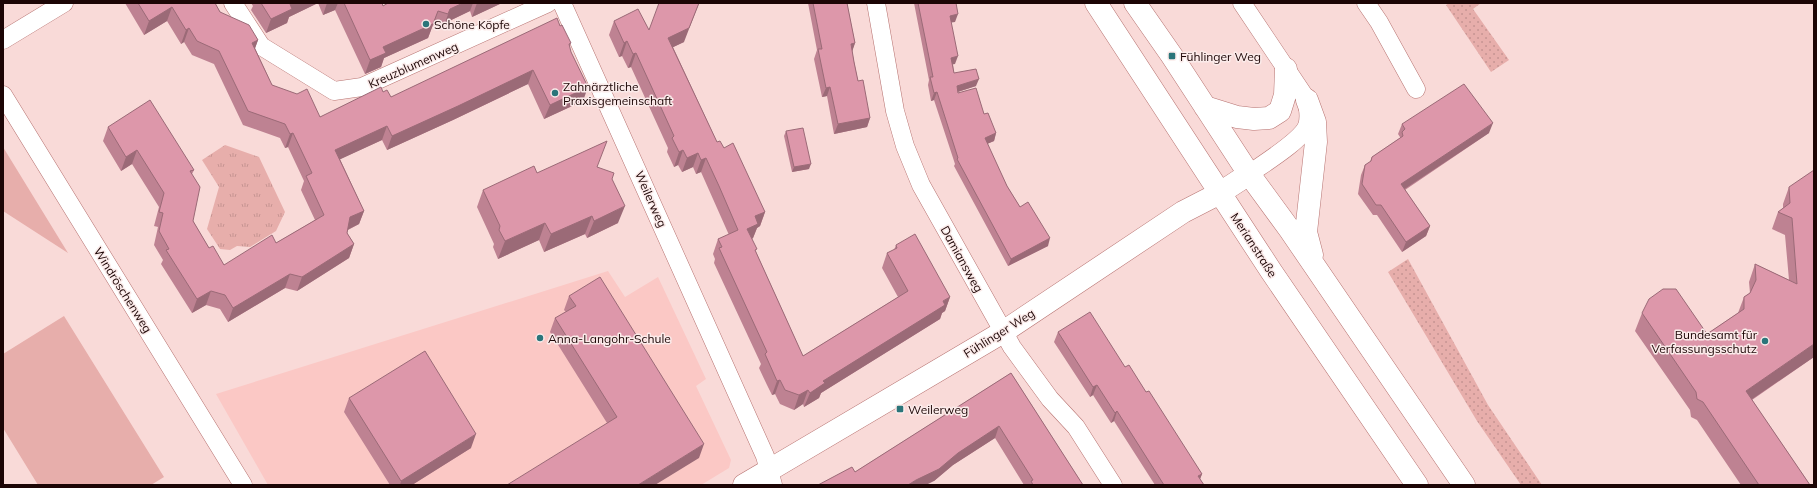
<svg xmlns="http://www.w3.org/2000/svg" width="1817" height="488" font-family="Mulish,sans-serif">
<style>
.built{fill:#fbc8c5}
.grass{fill:url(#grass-dots)}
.park{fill:url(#park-tufts)}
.pitch{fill:#e7aeab}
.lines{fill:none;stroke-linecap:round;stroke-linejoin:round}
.street-casing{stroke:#b77371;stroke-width:19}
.secondary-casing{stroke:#b77371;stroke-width:23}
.street{stroke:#fff;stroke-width:18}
.secondary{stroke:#fff;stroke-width:22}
.wall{fill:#be8292}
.shaded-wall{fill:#9b6a77}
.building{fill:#dd97aa;stroke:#9b6a77}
.poi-dot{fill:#2b757a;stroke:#fbebea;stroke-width:1.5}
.labels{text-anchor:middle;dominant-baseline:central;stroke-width:3;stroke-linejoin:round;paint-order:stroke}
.poi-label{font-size:12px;fill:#1c0505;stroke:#fbebea;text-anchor:start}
.street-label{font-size:12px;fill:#1c0505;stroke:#fbebea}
</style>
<defs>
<pattern id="grass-dots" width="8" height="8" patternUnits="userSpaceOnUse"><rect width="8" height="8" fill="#e7aeab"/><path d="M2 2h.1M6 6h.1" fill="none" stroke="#c69492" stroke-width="1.8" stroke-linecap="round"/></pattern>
<pattern id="park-tufts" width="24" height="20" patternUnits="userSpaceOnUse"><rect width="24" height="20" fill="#e7aeab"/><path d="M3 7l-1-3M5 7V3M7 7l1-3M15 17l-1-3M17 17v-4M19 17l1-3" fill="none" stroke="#c69492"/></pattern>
</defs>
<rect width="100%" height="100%" fill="#f9dad8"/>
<path class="built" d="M608,271L625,297L658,277L706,379L696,386L731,460L729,468L701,485H268L216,394Z"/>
<path class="grass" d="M1449,3H1481L1473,9L1509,60L1491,72L1446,5Z
M1408,259L1488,405L1542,485H1521L1477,421L1388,272Z"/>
<path class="park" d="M225,145L259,157L285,212L276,231L250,247L237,246L230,250L220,249L207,229L219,187L202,160Z"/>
<path class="pitch" d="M3,147L68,253L3,211Z
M64,316L164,477L151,485H38L3,428V354Z"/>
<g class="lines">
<defs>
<path id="street" d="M233,3L261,46L334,91L362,87L548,3
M562,3L765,456L773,485
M876,3L895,111L905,146L921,185L1012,347L1050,399L1076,427L1113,485
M1242,3L1307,100C1308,108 1310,118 1307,126C1301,141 1263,164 1249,174
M1366,3L1379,22L1416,89
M3,40L64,3
M3,95L243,485"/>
<path id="secondary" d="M1096,3L1271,271L1417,485
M1135,3L1172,56L1249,174L1290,230L1464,485
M1307,100L1315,122L1316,142L1306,232L1312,255
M1205,107L1237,117L1254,119L1269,118L1280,111L1285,95L1286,69
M744,485L1003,332L1183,212L1220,193L1249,174"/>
</defs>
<use href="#street" class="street-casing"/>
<use href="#secondary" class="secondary-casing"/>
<use href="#street" class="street"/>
<use href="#secondary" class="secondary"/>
</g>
<path class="wall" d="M125,3H215L220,12L258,40L255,48L272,85L320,117L383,92L391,97L571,43L569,47L583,101L544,119L528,84L453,120L387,150L382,140L340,159L364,211L359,224L348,230L347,233L354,244L349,258L297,291L285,288L228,322L220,309L206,305L192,313L161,264L163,260L154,245L158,227L154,226L159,207L132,164L121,171L103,141L108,127L194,170L192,174L193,221L209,248L224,265L276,243L315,220L301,190L304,181L288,147L285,148L280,138L243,125L214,64L192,55L184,42L181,44L167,21L144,35Z
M251,3H382L383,6L388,3H502L472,17L470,11L445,23L443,28L433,25L428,38L384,58L381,67L365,74L335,10L323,15L318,3L289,17L287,23L266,33L251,10L253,6Z
M808,3H847L855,43L852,51L858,81L870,118L867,127L834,134L827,96L822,97L814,59L817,50Z
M914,3H956L955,22H951L955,64H953L954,73L976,86L958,92V93L984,114L996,133L994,141L987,144L1007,186L1020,207L1048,246L1008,266L954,166L955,164L934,100L931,101L928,85L929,80Z
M614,21L649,30L684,42L673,47L717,142L724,148L765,212L760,226L757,228L753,238L752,239L756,252L803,356L898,297L882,268L887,253L894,250L896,245L950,297L945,311L942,313L940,319L821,393L819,398L804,407L803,404L794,410L780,404L775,394L772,395L767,385L759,368L761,364L714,263L715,259L713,254L718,239L729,235L701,172L696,174L693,167L682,172L678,165L674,167L667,152L668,148L631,67L628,68L622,56L619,57L609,35Z
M1402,124L1489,133L1405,190L1430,226L1426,236L1402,252L1377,215H1373L1358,194L1361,175L1365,165L1370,162L1372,157L1400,138V137L1398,134Z
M786,131L809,169L792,172L784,136Z
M597,167L612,179L618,223L587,238L585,234L544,252L539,240L498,259L493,247L494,244L477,207L483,190L537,173Z
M1789,187L1814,357L1752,400L1810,485H1741L1697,420L1691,417L1690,410L1635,331L1642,313L1707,334L1738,313L1744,297L1750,293L1749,282L1755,264L1789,280L1785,235L1772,229L1778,212L1783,208V204Z
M569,296L699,458L607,423L550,332L555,318L566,312L564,310Z
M1058,332L1125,367L1146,392L1202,474L1200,479L1204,485H1155L1114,421L1111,423L1093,395L1090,397L1054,342Z
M1011,373L1083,485H1024L995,438L953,465L934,481L855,472Z
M349,398L471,448L412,485H390L344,412Z"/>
<path class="shaded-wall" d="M293,3H318L289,17L287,23L266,33L271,19L290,4Z
M327,3H338L335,10L323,15Z
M463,3H473L470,11L445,23L443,28L450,9Z
M477,3H502L472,17Z
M699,3L684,42L663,52L668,38Z
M172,7L167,21L144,35L149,21Z
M438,11L428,38L384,58L381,67L365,74L370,60L383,47Z
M958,14L955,22L948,23L950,16Z
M189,28L184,42L181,44L186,30Z
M258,40L253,54L252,43Z
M627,41L622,56L619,57L624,43Z
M855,43L852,52L851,44Z
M636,53L631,67L628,68L633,54Z
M958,56L955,64L949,65L951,58Z
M533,70L528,84L453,120L387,150L392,136Z
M979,79L976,86L954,93L957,86Z
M588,87L583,101L544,119L550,105Z
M830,87L827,96L822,97L826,88Z
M937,92L934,100L931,101L934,93Z
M870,118L867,127L834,134L838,124Z
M1493,123L1489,133L1397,194L1401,184Z
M387,126L382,140L330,164L335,150Z
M293,133L288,147L285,148L290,134Z
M996,133L994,141L982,146L985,138Z
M137,150L132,164L121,171L126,157Z
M683,150L678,165L674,167L679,152Z
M698,153L693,167L682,172L687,158Z
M706,158L701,172L696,174L701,160Z
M811,164L809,169L792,172L794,167Z
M625,206L618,223L587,238L594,221Z
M364,211L359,224L345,231L350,217Z
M765,212L760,226L757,228L753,238L742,243L747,229L755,216Z
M592,216L585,234L544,252L551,234Z
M545,223L539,240L498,259L505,241Z
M1430,226L1426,236L1402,252L1406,242Z
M1050,238L1048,246L1008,266L1011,259Z
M354,244L349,258L297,291L302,277Z
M290,274L285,288L228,322L233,308Z
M211,291L206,305L192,313L197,299Z
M950,297L945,311L942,313L940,319L821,393L819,398L804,407L810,393L823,381Z
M1814,344V357L1739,408L1746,391Z
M780,380L775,394L772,395L777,381Z
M1097,385L1093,395L1090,397L1093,387Z
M808,390L803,404L794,410L799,395Z
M1117,411L1114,421L1111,423L1115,413Z
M999,426L995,438L953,465L934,481L926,485H908Z
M476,434L471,448L412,485H400L401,481Z
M704,444L699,458L655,485H638Z
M1202,474L1198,484V476Z"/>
<path class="building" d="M138,3H215L220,12L249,25L258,40L252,43L272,85L297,94L307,89L320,117L381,87L383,92L387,90L391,97L557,18L560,26L562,25L571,43L569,44L571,52L588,87L550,105L533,70L458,106L392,136L387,126L335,150L364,211L350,217L347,233L354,244L302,277L290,274L233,308L225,295L211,291L197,299L166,250L169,249L159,231L163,213L159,212L164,193L137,150L126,157L108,127L150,100L194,170L190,171L200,187L193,221L209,248L213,246L224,265L272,235L276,243L324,215L306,176L312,173L293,133L290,134L285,124L248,111L219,51L197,41L189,28L186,30L172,7L149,21Z
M261,3H293L290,4L292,9L271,19Z
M344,3H382L383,6L388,3H463L450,9L448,14L438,11L433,24L383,47L386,53L370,60Z
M659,3H699L689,28L668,38L717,142L720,141L724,148L733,143L765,212L755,216L758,224L747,229L757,249L755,250L803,356L908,291L887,253L897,248L896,245L915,234L950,297L943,301L945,305L823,381L825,383L810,393L808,390L799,395L785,390L780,380L777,381L765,354L767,352L719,248L722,247L718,239L738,230L719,186L706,158L701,160L698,153L687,158L683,150L679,152L672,138L674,136L636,53L633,54L627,41L624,43L614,21L638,9L649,30Z
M813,3H847L855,43L851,44L854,62L858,81L863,80L870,118L838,124L830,87L826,88L818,49H822Z
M918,3H956L958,14L950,16L958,56L951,58L954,73L976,69L979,79L957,86L958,93L976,88L984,114L988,113L996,133L985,138L1007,186L1020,207L1028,202L1050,238L1011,259L957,159L958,158L937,92L934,93L930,77H933Z
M1464,84L1493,123L1401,184L1430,226L1406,242L1381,205H1376L1362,184L1365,165L1371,161L1372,157L1403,136L1402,132L1405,129L1402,124Z
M803,128L811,164L794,167L786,131Z
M607,141L597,167L614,173L612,179L625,206L594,221L592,216L551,234L545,223L505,241L499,230L500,226L483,190L534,166L537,173Z
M1814,170V344L1746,391L1810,485H1759L1703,402L1697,399L1696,392L1642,313L1649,299L1663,289H1676L1707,334L1744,309V297L1750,293L1756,280L1755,264L1797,284L1792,218L1778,212L1790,203L1789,187Z
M600,277L704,444L638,485H507L617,417L555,318L576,306L569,296Z
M1090,312L1125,367L1129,365L1146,392L1149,391L1202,474L1198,476L1204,485H1164L1117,411L1115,413L1097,385L1093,387L1058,332Z
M425,351L476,434L401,481L349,398Z
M1011,373L1083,485H1033L1031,481L1033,480L999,426L958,453L939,469L916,480L908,485H818L852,467L855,472Z"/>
<g class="poi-dot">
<circle cx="426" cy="24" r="4"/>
<rect x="1168" y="52" width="8" height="8" rx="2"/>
<circle cx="555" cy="93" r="4"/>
<circle cx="540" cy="338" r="4"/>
<circle cx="1765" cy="341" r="4"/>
<rect x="896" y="405" width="8" height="8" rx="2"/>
</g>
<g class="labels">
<g class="poi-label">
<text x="434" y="24">Schöne Köpfe</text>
<text x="1180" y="56">Fühlinger Weg</text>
<text x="563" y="86">Zahnärztliche<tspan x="563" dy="14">Praxisgemeinschaft</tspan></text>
<text x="1757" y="334" text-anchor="end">Bundesamt für<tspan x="1757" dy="14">Verfassungsschutz</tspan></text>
<text x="548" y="338">Anna-Langohr-Schule</text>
<text x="908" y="409">Weilerweg</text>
</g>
<g class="street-label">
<text transform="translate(413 65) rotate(-24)">Kreuzblumenweg</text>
<text transform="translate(651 199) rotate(66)">Weilerweg</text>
<text transform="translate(1254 245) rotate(57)">Merianstraße</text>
<text transform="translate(962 259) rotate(61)">Damiansweg</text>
<text transform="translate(123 290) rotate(58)">Windröschenweg</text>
<text transform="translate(999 333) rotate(-32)">Fühlinger Weg</text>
</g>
</g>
<rect width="1817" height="488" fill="none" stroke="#1c0505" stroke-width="8"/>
</svg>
